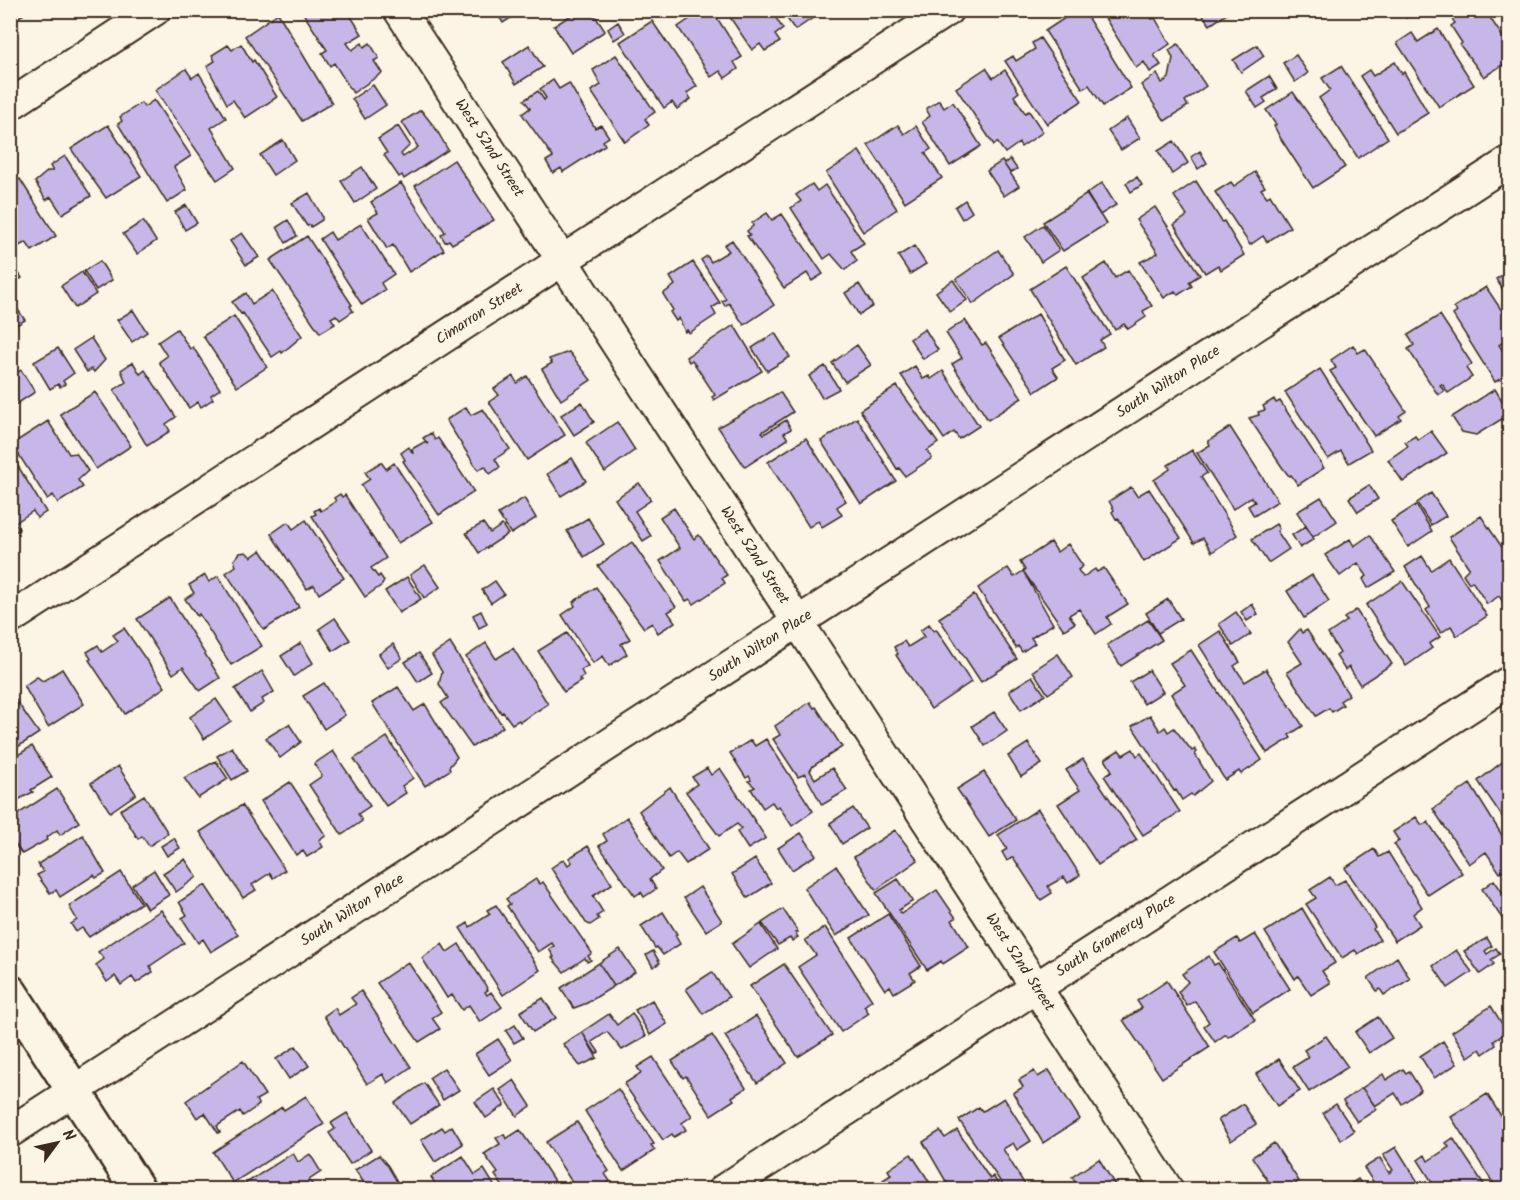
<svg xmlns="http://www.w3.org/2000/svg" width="1520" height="1200" font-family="Kalam,sans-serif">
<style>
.building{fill:#c6b7e8;stroke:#3b2a1e;stroke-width:1.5}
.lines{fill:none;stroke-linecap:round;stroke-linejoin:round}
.street-casing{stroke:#3b2a1e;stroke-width:34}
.secondary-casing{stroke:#3b2a1e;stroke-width:38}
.street{stroke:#fcf5e5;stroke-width:30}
.secondary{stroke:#fcf5e5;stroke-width:33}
.labels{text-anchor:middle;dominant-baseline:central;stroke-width:5;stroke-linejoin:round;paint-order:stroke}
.street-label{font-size:15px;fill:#3b2a1e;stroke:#fcf5e5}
</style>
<rect width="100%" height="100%" fill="#fcf5e5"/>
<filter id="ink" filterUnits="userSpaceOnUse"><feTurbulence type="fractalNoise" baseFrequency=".0167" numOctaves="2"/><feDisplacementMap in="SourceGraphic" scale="12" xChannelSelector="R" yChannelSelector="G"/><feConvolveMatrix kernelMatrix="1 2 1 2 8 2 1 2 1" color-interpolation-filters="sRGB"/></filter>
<g filter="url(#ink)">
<path class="building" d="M10,10H24L26,13L10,22Z
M301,10H347L362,34L347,43L352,50L362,43L364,47L370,43L379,58L374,61L382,73L353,93L334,63L330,66L322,53L327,50Z
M495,10H523L503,23Z
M579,10H591L605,31L571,53L554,26Z
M703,10H712L742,57L734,62L738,69L725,78L720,71L711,77L678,27Z
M725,10H771L783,29L775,35L780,42L765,51L760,44L752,50Z
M781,10H825L795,30Z
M1077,10H1083L1131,88L1103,106L1089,85L1083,89L1045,31Z
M1100,10H1147L1152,19L1155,18L1170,44L1154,55L1161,65L1150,72L1144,62L1136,68Z
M1199,10H1233L1210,25Z
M1401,10H1417L1406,18Z
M1465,10L1470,15L1476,10H1485L1510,48V60L1484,77L1460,45L1462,43L1451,26L1455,23L1452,19Z
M1498,10H1510V28Z
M278,13L332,103L302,121L245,36Z
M652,21L697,86L687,93L691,99L677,109L672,102L664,108L620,42Z
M618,22L625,33L614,40L608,29Z
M1438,29L1474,85L1439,107L1397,43L1412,33L1418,42Z
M1040,38L1082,101L1047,124L1005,61L1013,56L1016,61L1035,49L1032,43Z
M241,44L252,62L254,60L277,97L245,118L233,100L227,104L207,66L215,61L212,55L228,45L232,50Z
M1178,44L1206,86L1185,101L1188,106L1165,121L1141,85L1157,74L1162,83L1169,78L1173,58L1169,50Z
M529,45L543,67L516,84L503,62Z
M1257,45L1264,56L1241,72L1233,60Z
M616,55L655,112L645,119L649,125L625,142L591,91L601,85L593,70Z
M1296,55L1308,73L1295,82L1283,63Z
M1395,62L1402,74L1404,72L1428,113L1396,133L1360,76L1369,70L1373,76Z
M1341,66L1388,138L1358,158L1319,98L1330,90L1322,78Z
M986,68L993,78L1005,70L1019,92L1014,96L1025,113L1029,111L1043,132L1021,147L1019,143L1005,153L997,142L994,145L956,88Z
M186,69L192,78L199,73L226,118L211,128L235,168L217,180L155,90Z
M1269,76L1277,89L1263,98L1266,102L1257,108L1246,91Z
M553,80L559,89L569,83L595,128L601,125L609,137L603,141L605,145L563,172L561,168L553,173L546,161L553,157L522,114L530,108L524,100L538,91L544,100L546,98L540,89Z
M373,85L386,105L365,119L352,99Z
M1293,92L1345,167L1313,188L1281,139L1274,126L1276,125L1266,110Z
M154,100L191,156L174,167L187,190L167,203L118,124L122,121L120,117L141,103L144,107Z
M939,100L944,108L953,102L981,146L950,166L922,122L930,116L926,109Z
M421,110L436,129L448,150L404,179L402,175L399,177L384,155L387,153L378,139L398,126L410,145L401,154L403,157L418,147L402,122Z
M1127,118L1140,138L1121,150L1108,131Z
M108,125L141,176L106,198L71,149Z
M898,125L904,134L916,126L931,149L925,153L942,178L905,202L868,145Z
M283,140L295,160L273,175L260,155Z
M1174,141L1188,163L1172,174L1158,151Z
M859,151L897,209L863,232L826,173Z
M1200,151L1207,163L1198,169L1191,157Z
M65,156L91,196L62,214L51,197L46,200L35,182L48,171H53L50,166Z
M1010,159L1017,169L1010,173L1004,164Z
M454,160L494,220L452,244L449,240L445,242L441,235L445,232L415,186Z
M1002,161L1019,186L1004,196L987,171Z
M362,167L376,189L355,203L341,181Z
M1255,172L1265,187L1261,189L1267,197L1270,195L1290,227L1267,242L1263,236L1250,245L1215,192L1231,182L1234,186Z
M1137,177L1142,185L1131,192L1126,183Z
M20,179L56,236L32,251L26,242L14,249L10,245V183Z
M1196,181L1222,222L1224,221L1244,255L1221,270L1218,265L1205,273L1174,225L1187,216L1174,196Z
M401,183L444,250L409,272L393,245L387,249L368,218L378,213L371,202Z
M1102,183L1116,205L1100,215L1086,194Z
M812,184L817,191L825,185L864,243L851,251L857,261L845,270L831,254L824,259L791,208L801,201L796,195Z
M309,193L322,216V220L311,227L310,225L307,226L292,203Z
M1087,194L1106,224L1063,251L1043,222Z
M965,200L972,212L962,219L955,207Z
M186,205L197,223L185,230L175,212Z
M1155,207L1200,275L1189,282L1192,286L1178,295L1175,291L1164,298L1140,262L1158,253L1136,220Z
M767,213L772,220L782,214L823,274L812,281L807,273L784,288L747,236L750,235L747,231L753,226L752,223Z
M288,220L297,236L286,243L277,227Z
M143,221L156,241L137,254L123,234Z
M361,224L394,274L381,283L385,290L362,305L320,239L330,232L335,240Z
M1043,225L1059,250L1041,262L1025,237Z
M242,233L259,257L246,265L230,241Z
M307,236L352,305L350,306L353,311L340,320L336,315L331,318L335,324L320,333L270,260Z
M732,240L774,305L744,325L729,303L725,306L722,301L726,299L701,260L707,256L711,262L729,251L724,245Z
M914,246L926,264L910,274L898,256Z
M998,250L1014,274L973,304L956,279Z
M10,260L22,278L10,285Z
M100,261L112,280L96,290L84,271Z
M693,262L720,303L712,308L716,315L689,333L687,330L685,332L679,318L676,321L670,312L673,310L663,294L675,285L670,277Z
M1106,263L1115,278L1128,270L1152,306L1143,311L1146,317L1128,329L1124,324L1115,330L1083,278Z
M1066,266L1110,334L1100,340L1104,347L1076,365L1030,289Z
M1510,270V301L1496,279Z
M82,272L96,294L75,308L61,286Z
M953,280L967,300L950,312L936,292Z
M859,284L873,306L859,315L845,293Z
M1486,287L1510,323V338L1499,345L1510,361V373L1495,382L1453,315L1457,312L1454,307Z
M272,291L302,336L282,353L281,351L272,357L243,313L241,314L232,302L246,293L252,304Z
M10,298L25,320L10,329Z
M133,310L147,332L132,342L117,320Z
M1038,314L1065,360L1052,368L1058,377L1035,392L999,338Z
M1440,315L1472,364L1466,368L1472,377L1448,393L1442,384L1440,385L1444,391L1438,395L1408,349L1414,345L1408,335Z
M234,316L267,367L237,387L203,336Z
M965,320L982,345L986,343L1022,398L988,420L952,364L962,358L946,333Z
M734,325L762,371L714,400L712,397L715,395L692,360L689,362L686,357Z
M177,329L190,349L193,347L220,389L211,395L213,399L201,407L198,402L189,408L159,362L167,356L158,342Z
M925,329L938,350L923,359L910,339Z
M775,333L790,357L767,371L752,348Z
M91,338L105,360L94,372L92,369L87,372L73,350Z
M857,345L871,365L845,382L832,363Z
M1353,345L1358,353L1365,349L1406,411L1399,416L1401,419L1374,436L1330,371L1336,368L1331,360Z
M58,348L74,373L63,381L65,384L60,387L58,384L50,389L34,362Z
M569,352L591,380L561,400L542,369L552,363L549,359Z
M133,362L140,374L145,370L176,417L166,424L170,431L147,446L114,390L126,382L121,370Z
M825,366L839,389L822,398L809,376Z
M915,366L923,379L929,376L931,379L943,371L979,426L959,439L954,432L944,439L901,375Z
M1320,369L1371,450L1349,463L1341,451L1328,459L1285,392Z
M21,370L35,392L12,407L10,377Z
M513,376L517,383L527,376L565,435L527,460L489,402L499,395L494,389Z
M897,386L938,443L927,451L932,458L905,476L899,468L897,469L860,410Z
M1495,389L1510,414L1476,435L1462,432L1452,417Z
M95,392L131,446L96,469L60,414Z
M780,392L793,412L762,432L764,434L786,420L791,429L784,433L788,439L745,467L718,427Z
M1274,399L1276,403L1280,401L1324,468L1298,485L1291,475L1289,476L1282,467L1249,418L1259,415L1258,412L1265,410L1263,406Z
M582,402L594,422L574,435L561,415Z
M466,407L471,415L483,409L510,449L495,459L500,467L490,474L485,466L478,470L446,420Z
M857,418L896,481L861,504L821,441Z
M48,421L69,454L76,453L88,471L78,480L83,487L58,503L53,495L47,499L12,444Z
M617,422L635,450L605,472L586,443Z
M1230,427L1278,501L1254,516L1248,506L1255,502L1251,497L1233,509L1197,453L1210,445L1208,441Z
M1431,431L1447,453L1403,482L1388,460L1408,446L1405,442L1415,436L1418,440Z
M431,433L435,440L438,438L474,492L439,515L403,461L405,460L401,453L409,447L413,454L412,449L424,442L428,444L423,438Z
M806,438L846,501L837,507L842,515L822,527L818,521L809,527L768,462Z
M1192,450L1207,473L1201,477L1237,535L1212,552L1203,538L1194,543L1154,480L1170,469L1168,465Z
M10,453L46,512L37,518L33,511L15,523L19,529L10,535Z
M572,458L586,481L561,496L547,474Z
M381,462L386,469L394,463L433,522L398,543L361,485L370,479L365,472Z
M639,483L651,500L635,511L651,536L643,541L615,499Z
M1369,485L1378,499L1358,512L1349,498Z
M1131,487L1137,496L1149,489L1181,538L1144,562L1118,518L1116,519L1112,512L1114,510L1109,501Z
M1431,493L1446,516L1431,525L1417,503Z
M340,494L342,497L345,495L386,558L371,568L378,577L380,575L384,581L382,585L365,597L312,516L316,514L314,511L319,508L321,511L336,501L334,498Z
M1321,497L1337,521L1313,537L1297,512Z
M524,498L536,518L511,534L498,514Z
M1416,505L1432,531L1408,547L1391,521Z
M674,508L694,539L699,535L727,575L722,578L725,583L694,604L690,599L686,601L660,561L680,548L660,517Z
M1481,516L1510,559V597L1503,602L1499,596L1487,604L1472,581L1469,583L1463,574L1469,568L1449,537Z
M588,518L604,544L584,557L567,531Z
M306,520L344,578L319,594L314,585L307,589L271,534L288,522L293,529Z
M483,523L490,533L502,525L508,534L479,553L466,533Z
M1276,524L1279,529L1277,531L1289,549L1268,563L1252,539Z
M1306,526L1314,539L1300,548L1292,535Z
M1370,535L1395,572L1368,588L1363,579L1367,576L1358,563L1340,576L1325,555L1350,539L1354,546Z
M632,542L676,607L668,612L675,622L658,633L652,623L644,628L598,566Z
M1051,542L1057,552L1068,544L1083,566L1078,570L1083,577L1095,569L1097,572L1104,568L1128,604L1107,617L1111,624L1096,634L1079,609L1069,615L1075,623L1064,630L1023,571L1025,570L1020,562Z
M261,550L299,607L264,630L226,573L236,566L234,560L240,553L246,552L251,557Z
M1422,556L1431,570L1449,558L1487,616L1457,636L1451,626L1441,633L1426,610L1430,607L1405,567Z
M425,565L440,587L424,598L410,575Z
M1008,568L1014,577L1023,571L1053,624L1031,638L1035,643L1022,652L1018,646L1016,648L978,588Z
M205,575L209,582L218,576L262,646L231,665L199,614L197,616L185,599L194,593L189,585Z
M1312,575L1329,601L1304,618L1287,591Z
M407,577L421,599L399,613L385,591Z
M495,581L504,594L491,603L482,590Z
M1402,581L1440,637L1429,644L1432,648L1406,666L1366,605Z
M596,587L630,639L621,644L627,654L609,666L603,656L593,663L562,615L575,606L573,602Z
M974,595L1017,659L981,682L939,618Z
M170,598L220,678L200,691L183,667L173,674L137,619Z
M1168,599L1181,619L1158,633L1162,640L1146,613Z
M1252,604L1258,614L1247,621L1241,612Z
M1356,610L1392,664L1360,685L1349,667L1345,670L1336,656L1340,653L1328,634L1347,621L1344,618Z
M481,611L487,624L479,628L473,615Z
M1236,612L1251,634L1233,646L1219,624Z
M335,618L350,640L333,651L319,629Z
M1148,620L1162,640L1121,666L1107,645Z
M929,624L934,631L936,629L971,682L931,709L896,655L898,654L894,647L904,641L908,647L924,637L920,631Z
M124,628L165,687L125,714L89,660L91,659L87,652L98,645L102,652L118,641L113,635Z
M1300,629L1302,633L1307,630L1349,695L1340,701L1343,705L1332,712L1329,708L1316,716L1287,672L1302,663L1288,642Z
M1220,631L1240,662L1234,666L1245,682L1266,669L1303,726L1289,735L1291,738L1267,753L1199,645Z
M567,633L588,666L581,670L584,676L579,679L581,681L564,692L538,651Z
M301,643L313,663L294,676L281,656Z
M450,643L503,727L472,747L441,703L448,698L439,684L442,672L432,655Z
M486,643L496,659L513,648L548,704L520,722L519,720L512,724L503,712L501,713L466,657Z
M393,644L402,658L388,668L379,654Z
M1191,650L1262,760L1241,774L1239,771L1225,780L1171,694L1185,685L1170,663Z
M419,653L432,673L418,682L405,662Z
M1058,654L1073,677L1048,694L1033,671Z
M62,669L84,704L48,727L24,686L37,677L43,681Z
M1149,670L1163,692L1144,704L1130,682Z
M262,671L274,692L262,699L264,703L250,712L235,689Z
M1032,676L1045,695L1021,710L1009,691Z
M324,683L345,715L324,729L303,696Z
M398,687L414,711L425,704L457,757L449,767L450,770L425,786L372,703Z
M10,692L39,733L10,752Z
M216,699L231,721L204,739L190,717Z
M810,702L814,708L816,707L842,747L813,766L810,771L815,779L832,768L847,790L822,805L805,774L798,777L773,739L780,735L775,726Z
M994,712L1007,731L985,746L972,726Z
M1150,715L1160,731L1165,727L1168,732L1174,728L1192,751L1195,749L1197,752L1195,754L1211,781L1193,796L1191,794L1182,800L1176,790L1174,791L1132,726Z
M289,724L301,742L280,758L266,738Z
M387,737L413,778L402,786L406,793L386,806L354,759Z
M766,739L813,811L792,826L779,806L776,808L772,802L763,808L751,789L755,787L748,781L751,780L749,776L746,778L730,753L751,740L755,746Z
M1028,743L1042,764L1021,777L1008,756Z
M32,746L52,777L31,790L33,792L10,804V760Z
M232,747L247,771L232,780L217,756Z
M1133,749L1137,756L1141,753L1180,812L1143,835L1104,776L1112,771L1105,759L1119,750L1123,755Z
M333,751L370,806L358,814L362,821L342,835L309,785L322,776L314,764Z
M1510,756V828L1478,781Z
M1083,759L1137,840L1098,865L1058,804L1080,790L1066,770Z
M216,761L228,779L198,798L184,778Z
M118,766L136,794L110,812L91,783Z
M707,768L711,775L720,768L766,838L748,849L737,832L741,828L737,824L719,836L686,792L697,784L692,777Z
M984,772L1016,820L989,837L957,789Z
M290,782L326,836L319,840L323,847L307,857L303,851L296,855L261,801Z
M1470,784L1510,848V866L1500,873L1486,852L1469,864L1433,809Z
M670,787L709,849L686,864L677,852L669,858L639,811Z
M57,789L79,822L60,835L57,830L46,838L47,840L22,854L10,837L15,831L10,819Z
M144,795L168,833L149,846L142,836L138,839L120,810Z
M242,805L285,870L273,878L270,873L252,885L256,890L243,898L200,832Z
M853,808L867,828L842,844L830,823Z
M1038,809L1080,875L1068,883L1064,877L1048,886L1052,893L1041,900L1013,857L1007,861L1002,852L1007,849L998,835Z
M627,817L662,870L650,879L656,889L644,897L641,892L635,896L599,846L607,841L603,834Z
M1416,817L1422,825L1428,822L1462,873L1428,895L1394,844L1399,841L1393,832Z
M895,830L918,860L876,890L854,857Z
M801,833L816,855L792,870L778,848Z
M83,835L105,873L96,878L94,875L60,897L56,890L50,893L37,875L43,872L38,864Z
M174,838L180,848L167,856L161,846Z
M588,846L612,884L593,896L603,912L597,916L599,919L590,925L586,923L551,868L564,859L568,865L572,862L569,858Z
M1374,849L1379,857L1388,852L1422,907L1413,914L1420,925L1395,941L1345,868Z
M185,859L197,877L176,892L163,873Z
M755,859L771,883L748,898L732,874Z
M836,866L869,915L836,936L804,888Z
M154,870L169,895L147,909L132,885Z
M121,872L141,903L89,937L82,928L76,932L71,924L77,920L69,906Z
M1330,877L1335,885L1345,880L1375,927L1373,929L1380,940L1358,954L1355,950L1342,958L1306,904L1316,898L1310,890Z
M536,879L540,884L543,882L592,953L588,956L591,960L587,962L585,958L564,972L552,958L554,957L549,949L554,946L552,943L538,952L507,906L510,904L506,899Z
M898,879L913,901L899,910L901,914L937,890L956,918L952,920L969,947L943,964L941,961L927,970L876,893Z
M1494,880L1510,903V930L1482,889Z
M205,885L238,935L211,952L203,939L198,943L182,918L187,915L179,902Z
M700,887L722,921L706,931L684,898Z
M496,905L540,970L503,995L460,928L468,923L470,927L490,914L487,910Z
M1302,908L1335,963L1322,971L1330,983L1311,995L1298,976L1295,979L1265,932Z
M783,909L798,932L795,933L798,937L792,941L790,938L778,945L762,923Z
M161,910L184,943L150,966L153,972L136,983L132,977L121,985L115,976L107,982L96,965L104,959L98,952Z
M663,912L677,934L675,935L680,944L663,955L657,947L655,948L641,926Z
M888,914L921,966L910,973L915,980L894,993L890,986L885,990L851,938Z
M761,924L777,949L749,968L732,944Z
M825,927L872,1000L864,1006L869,1013L841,1032L798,967L816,955L805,940Z
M1255,934L1290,989L1253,1013L1214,952L1237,938L1240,943Z
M1487,938L1492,946L1485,951L1487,954L1496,948L1500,954L1491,960L1494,964L1480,974L1464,951Z
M442,944L447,952L459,944L484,983L488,990L485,992L487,995L491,992L502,1007L480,1022L469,1005L462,1010L452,995L447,998L422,958Z
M620,949L635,972L614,986L599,963Z
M1456,950L1472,972L1448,988L1433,966Z
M653,951L660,963L653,967L646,955Z
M1209,956L1214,965L1218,963L1255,1020L1228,1037L1226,1034L1215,1042L1204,1026L1209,1022L1195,1001L1187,1006L1178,992L1188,982L1182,974Z
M1397,957L1410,979L1384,995L1380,989L1377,991L1368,978Z
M408,962L441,1012L432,1018L440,1029L419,1042L377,983Z
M599,963L614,986L587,1003L574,1008L561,988Z
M784,964L832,1035L798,1057L750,986Z
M712,972L729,997L703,1014L686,989Z
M1167,981L1210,1047L1162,1078L1123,1020L1142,1008L1137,1001Z
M361,991L411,1067L388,1083L383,1074L367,1084L324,1016L335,1008L339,1015L356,1004L351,998Z
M543,998L556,1018L533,1032L520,1012Z
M652,1000L667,1024L650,1035L635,1010Z
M1491,1006L1507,1032L1494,1041L1496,1045L1483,1054L1480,1049L1468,1057L1452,1032Z
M632,1013L646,1036L622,1050L607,1032L592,1042L599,1052L596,1054L582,1032L609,1014L617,1025Z
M756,1016L787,1063L757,1083L725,1036Z
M1378,1017L1392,1038L1369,1053L1355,1032Z
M515,1025L523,1038L514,1043L506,1031Z
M582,1032L597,1058L580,1066L563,1044Z
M712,1035L746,1088L732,1097L734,1100L711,1115L686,1076L683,1078L672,1061Z
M1326,1036L1348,1067L1309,1092L1293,1067L1309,1057L1304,1050Z
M498,1039L512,1060L489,1075L475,1054Z
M1443,1041L1457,1064L1434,1078L1420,1056Z
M296,1046L309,1066L289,1079L276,1059Z
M653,1057L692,1116L682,1123L686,1130L674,1137L672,1134L663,1140L624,1084L641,1073L637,1067Z
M1279,1059L1300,1091L1277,1106L1256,1074Z
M243,1061L265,1095L256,1100L259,1105L243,1116L240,1111L217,1126L220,1132L218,1133L205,1113L197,1118L186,1101Z
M444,1068L459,1090L443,1100L429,1078Z
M1403,1069L1406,1073L1409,1071L1421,1090L1402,1104L1395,1093L1375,1106L1362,1088L1383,1074L1386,1080Z
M1049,1070L1080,1119L1043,1143L1013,1093L1023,1087L1019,1080L1034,1071L1038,1077Z
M514,1080L531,1106L517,1116L500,1090Z
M424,1083L439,1105L410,1124L395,1103Z
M1362,1088L1377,1109L1357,1122L1343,1101Z
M494,1089L505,1105L486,1118L475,1102Z
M618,1089L654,1144L651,1145L655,1150L623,1171L585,1111Z
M1487,1094L1510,1130V1176L1507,1178L1510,1185L1502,1190L1493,1183L1451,1117Z
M306,1096L324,1124L233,1183L213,1152L282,1107L284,1110Z
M1004,1098L1031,1141L1017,1150L1013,1143L1003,1149L1028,1190H1006L959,1120L979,1107L982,1111L985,1110Z
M1243,1104L1256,1124L1231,1141L1218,1120Z
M1336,1104L1354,1131L1341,1140L1323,1113Z
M347,1113L371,1150L350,1164L329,1133L335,1129L331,1123Z
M577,1122L609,1171L605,1174L610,1181L598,1190H577L546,1142Z
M452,1126L463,1144L435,1162L421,1140L442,1127L445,1131Z
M520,1130L534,1150L560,1190H505L495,1175L498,1173L484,1154L500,1144L496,1138L504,1134L506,1139Z
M957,1130L990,1179L993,1176L1002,1190H951L923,1142L940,1131L945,1138Z
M1453,1138L1487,1189L1486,1190H1437L1418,1160L1425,1155L1428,1161L1449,1147L1446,1143Z
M1274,1143L1299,1181L1287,1190H1274L1252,1157Z
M1396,1147L1423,1190H1374L1371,1185L1374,1183L1364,1168L1380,1158L1389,1173L1393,1170L1383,1155Z
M293,1153L298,1162L310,1154L321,1172L309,1180L316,1190H245L243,1185Z
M911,1154L925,1175L934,1190H889L883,1180L891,1175L888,1170Z
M379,1155L388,1166L402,1190H363L367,1187L355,1170Z
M463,1156L475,1175L484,1169L497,1190H439L431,1177Z
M1099,1159L1118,1190H1080L1072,1177Z
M1358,1179L1365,1190H1342V1189Z
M862,1183L863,1185L866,1184L870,1190H845L853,1184L855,1187Z"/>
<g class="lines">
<defs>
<g id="street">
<path id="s1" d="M399,10L1168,1190"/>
<path d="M10,105L155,10"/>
<path id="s2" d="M10,619L948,10"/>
<path id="s3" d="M10,1132L1510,161"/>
<path id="s4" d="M723,1190L1510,681"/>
</g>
<path id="secondary" d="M10,992L138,1190"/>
</defs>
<use href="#street" class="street-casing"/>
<use href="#secondary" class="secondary-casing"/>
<use href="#street" class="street"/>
<use href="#secondary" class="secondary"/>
</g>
</g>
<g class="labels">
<g class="street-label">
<text stroke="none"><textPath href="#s1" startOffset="165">West 52nd Street</textPath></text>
<text stroke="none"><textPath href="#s2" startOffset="560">Cimarron Street</textPath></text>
<text stroke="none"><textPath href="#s3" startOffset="1380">South Wilton Place</textPath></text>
<text stroke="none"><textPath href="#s1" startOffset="651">West 52nd Street</textPath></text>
<text stroke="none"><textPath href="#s3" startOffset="894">South Wilton Place</textPath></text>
<text stroke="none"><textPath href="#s3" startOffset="408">South Wilton Place</textPath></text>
<text stroke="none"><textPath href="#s4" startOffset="468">South Gramercy Place</textPath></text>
<text stroke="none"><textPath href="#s1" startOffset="1137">West 52nd Street</textPath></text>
</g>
</g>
<rect width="1520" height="1200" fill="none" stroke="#fcf5e5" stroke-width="36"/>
<rect x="18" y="18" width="1484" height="1164" fill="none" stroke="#3b2a1e" stroke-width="2" filter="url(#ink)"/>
<g transform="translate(57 1143) rotate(57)" stroke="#fcf5e5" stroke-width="4.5" paint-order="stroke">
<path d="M0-4.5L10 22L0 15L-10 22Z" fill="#3b2a1e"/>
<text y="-9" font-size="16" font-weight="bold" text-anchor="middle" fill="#3b2a1e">N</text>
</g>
</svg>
